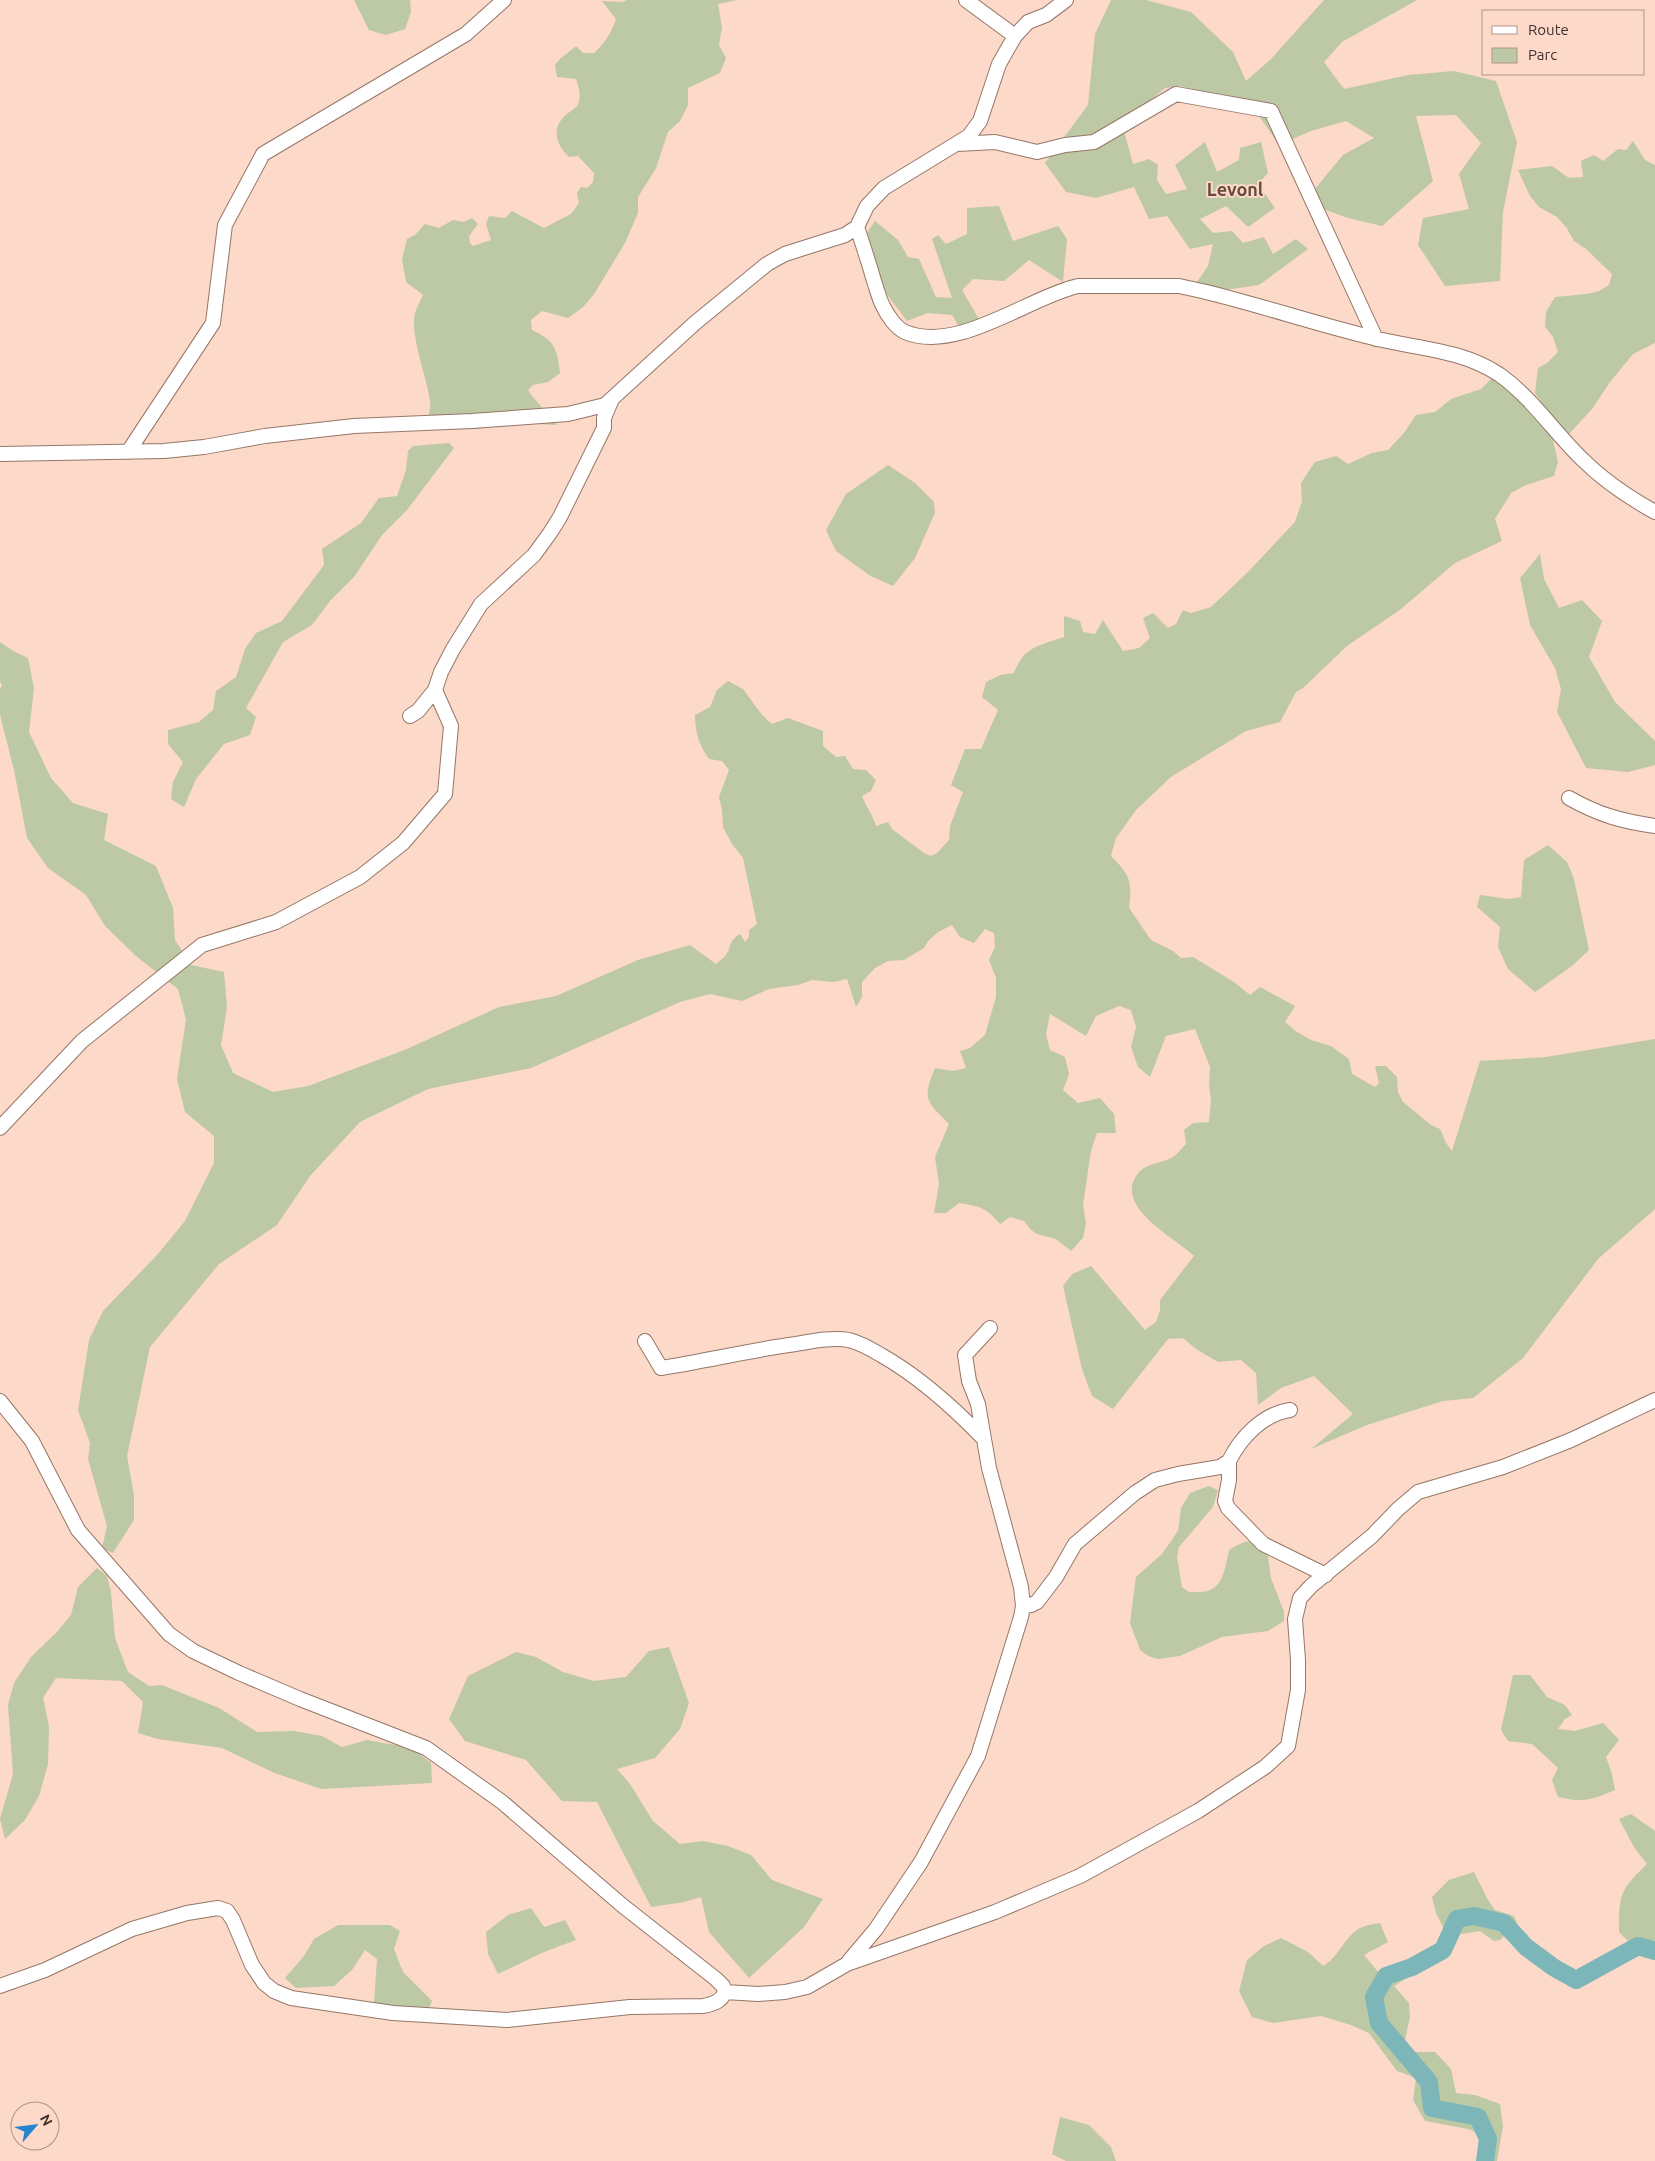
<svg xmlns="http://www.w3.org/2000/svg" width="1655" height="2161" font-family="Ubuntu,sans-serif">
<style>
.green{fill:#bcc9a4}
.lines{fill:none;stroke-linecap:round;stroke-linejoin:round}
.river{stroke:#7cb6b8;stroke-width:18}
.minor-casing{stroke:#957667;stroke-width:16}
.minor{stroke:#fff;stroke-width:14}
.labels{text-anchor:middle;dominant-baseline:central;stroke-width:4;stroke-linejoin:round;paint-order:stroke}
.quarter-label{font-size:18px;font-weight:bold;fill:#684b3e;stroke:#fcd9c9}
</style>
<rect width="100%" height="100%" fill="#fcd9c9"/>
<path class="green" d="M354,0H410L411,12L405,29L386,35L369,30Z
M626,0H738L718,4L722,27L719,45L726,58L720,73L688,88V105L680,121L668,132L656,168L638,197V213L625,243L594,294L583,307L568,318L542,311L531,320L532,330C555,341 557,348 560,373L548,382L533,385L528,390C536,403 548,412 557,425L522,423L477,429H427C425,418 432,412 430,402C428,380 409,333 415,313C417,307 420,301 423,295L406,282L402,259L407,239L415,235L425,224L439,228L453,220L464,222L472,218L478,224L469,236L470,243L473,246L491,240L486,224L489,216L505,218L512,211L544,228L571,214L579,203L577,193L581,187L587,188L593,182L594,173L578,156L569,157C555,144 551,127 567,114C570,111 575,109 577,106C582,98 579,87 576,79L557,77L555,65L560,59L576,46L583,53H594C604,44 612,32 616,19L602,1L624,2Z
M1111,0H1146L1191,12L1233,52L1246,81L1271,59L1324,0H1417L1342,42L1324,62L1344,89L1408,75L1454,71L1496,81L1517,142L1503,212L1500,281L1445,286L1418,245L1423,218L1469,209L1459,174L1481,143L1456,115L1416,116L1433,181L1382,226L1348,218L1304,202L1343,155L1374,138L1346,121L1311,131L1279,145L1257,113L1222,97L1180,86L1165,88L1122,124L1133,164L1149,159L1158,165L1157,180L1166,194L1187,189L1175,165L1205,142L1217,172L1239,160L1240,148L1261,142L1268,173L1258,184L1275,208L1248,227L1226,206L1200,219L1213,233L1232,231L1243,243L1264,237L1273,254L1296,239L1308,249L1259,285L1225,290L1195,285L1208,266L1213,244L1190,249L1167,216L1149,219L1134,187L1096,198L1066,192L1045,163L1088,105L1095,34Z
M1633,141L1645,160L1655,165V343L1633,354L1610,382L1592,409L1569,434L1557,424L1535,393L1538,368L1547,363L1558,352L1553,337L1545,327L1546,312L1555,297L1587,294L1599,291L1609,285L1612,274L1586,249L1574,241L1566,227L1557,217L1539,207L1530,196L1518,170L1552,166L1569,178L1583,177L1581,161L1594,155L1603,161L1618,149L1626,150Z
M999,206L1013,241L1058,226L1067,239L1063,282L1029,260L1004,281L973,279L962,290L980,321L961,330L952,315L928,313L907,321L882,288L857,248L875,221L898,240L908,257L919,259L936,297L952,298L932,239L938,235L946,244L967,234V208Z
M1496,374L1550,427L1558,462L1554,476L1526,485L1511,493L1495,519L1502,541L1455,563L1401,609L1347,646L1303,688L1296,692L1280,722L1246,731L1171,777L1136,810L1116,838L1111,856C1131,876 1132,881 1129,908L1151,940L1173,951L1181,958L1193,957L1234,982L1250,995L1260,987L1295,1006L1285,1022L1297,1032L1311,1040L1331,1046L1349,1059L1352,1074L1375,1087L1379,1083L1375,1066H1386L1397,1077L1398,1092L1403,1102L1431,1125L1440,1129L1446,1143L1452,1151L1480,1061L1546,1057L1655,1039V1209L1598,1259L1523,1358L1473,1398L1443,1401L1367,1425L1311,1449L1353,1414L1314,1376L1281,1388L1258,1405L1256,1373L1241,1360L1218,1362L1196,1349L1183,1338L1168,1339L1113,1409L1092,1396L1082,1369L1063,1286L1072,1274L1091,1266L1145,1330L1156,1322L1160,1311V1300L1194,1256C1174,1237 1109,1205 1140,1171C1147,1164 1160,1163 1169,1159C1175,1157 1181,1149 1186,1144L1184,1130L1193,1123L1209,1122L1211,1100L1209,1084L1210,1067L1195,1029L1166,1036L1150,1077L1138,1067L1131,1047L1136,1027L1131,1010L1119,1006L1096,1016L1086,1036L1050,1014L1046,1034L1050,1050L1065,1057L1069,1074L1063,1090L1078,1103L1100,1098L1114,1114L1116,1133H1097L1091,1151L1083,1205L1086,1223L1083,1238L1071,1251L1056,1239L1037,1234L1031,1230L1024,1221L1010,1217L1000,1224C987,1208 979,1206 959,1203L946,1213H934L939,1184L935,1157L949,1124C926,1101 922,1099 935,1068L953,1071L966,1068L960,1051L970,1048L985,1035L996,997V978L989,960L995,947L994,933L985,929L974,943L960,937L952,925L938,932L928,941L924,948L904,960L888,961L875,968L862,982V997L856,1007L847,979L833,982L812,980L798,985L769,989L742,1001L710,994L680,1002L531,1068L428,1089L360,1122L310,1176L277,1225L219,1264L150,1347L127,1456L134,1495V1520L113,1553L102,1548L107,1526L88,1459L90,1443L78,1410L89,1340L103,1311L157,1255L185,1221L214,1163V1136L185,1112L177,1079L186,1019L178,989L136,956L105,926L86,895L48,868L27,838L14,770L0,715V690L2,685L0,682V642L13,651L28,658L34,688L29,732L51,778L73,803L108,814L104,840L156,866L173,908L175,940L191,965L224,972L227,1007L221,1045L233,1073L273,1092L308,1086L407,1049L499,1007L556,996L638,960L690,945L716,964C719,961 724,958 726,955C732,947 727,942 740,934L745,942L749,937V930L757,924L743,858L732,844L723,827L722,810L719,797L729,770L722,761L709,759C699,745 695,732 695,715L710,707L717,690L728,681L743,689L762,715L772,724L788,718L823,731V746L836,757L845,756L853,769L866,770L876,780L871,791L862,796C866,807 873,815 876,826L888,822L892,829L924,853L931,856L937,853L949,840L950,826L963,792L951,785L965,749H981L998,710L982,697L986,682L1000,675L1014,673C1024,646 1039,646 1064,637V616L1080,621L1083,632L1095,634L1103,620L1123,651L1139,648L1150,638L1143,618L1153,613L1168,628L1176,624L1183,610L1191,613L1211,607L1248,572L1295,522L1302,501L1301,483L1315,462L1336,456L1348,464L1372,453L1388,450L1404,433L1416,415L1435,412L1451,399L1481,389Z
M449,443L454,448L407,510L382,535L354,577L330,601L312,625L283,642L246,708L256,717L250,735L224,744L196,779L184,807L171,799L173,782L183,762L168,744V730L199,722L213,710L216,691L236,677L245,649L256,633L282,621L324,565L322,549L361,523L379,498L397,496L406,470L408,451L413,446Z
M888,465L915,483L934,502L935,513L915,558L893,586L869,575L836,551L826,530L846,494Z
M1540,554L1544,579L1559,608L1582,600L1602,621L1589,657L1615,702L1655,741V765L1628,772L1586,768L1557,712L1561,689L1555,668L1530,625L1520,578Z
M1548,845L1567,862L1574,879L1589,950L1572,966L1535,992L1508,969L1498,947L1500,927L1477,907L1480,895L1509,899L1521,897L1524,860Z
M1209,1486L1218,1490L1213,1507L1179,1547L1177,1557L1182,1587L1189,1592C1195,1592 1204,1593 1210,1590C1224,1585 1226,1563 1229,1550C1247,1540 1249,1538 1267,1549L1271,1578L1284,1612V1621L1268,1631L1222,1637L1180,1656L1158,1659L1148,1656L1140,1650L1130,1623L1136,1577L1162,1554L1178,1531L1181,1508L1190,1493Z
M97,1568L107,1576L111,1592L115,1638L128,1672L149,1686L162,1685L219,1708L257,1732L294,1731L322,1736L342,1747L367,1740L412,1748L431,1763L432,1783L321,1789L272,1772L222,1748L158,1739L138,1733L143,1702L122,1681L56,1678L43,1698L49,1726L48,1764L39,1796L25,1820L5,1839L0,1819L13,1774L8,1705L14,1683L31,1657L57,1632L71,1615L78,1587Z
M669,1647L689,1703L680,1729L655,1758L617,1769L630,1784L653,1821L680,1844L703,1841L728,1846L751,1855L772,1880L823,1899L804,1927L749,1978L709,1932L701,1897L684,1902L651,1907L597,1802L562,1801L526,1760L465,1741L449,1719L468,1676L516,1652L536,1657L563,1672L594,1681L626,1677L649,1651Z
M1513,1675H1530L1547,1697L1565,1705L1572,1715L1565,1719L1558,1729L1575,1731L1603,1723L1619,1740L1606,1757L1612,1774L1615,1790C1592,1800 1583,1803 1558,1797L1552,1780L1558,1768L1532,1744L1508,1741L1501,1730Z
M1631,1814L1655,1831V1943L1637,1950L1619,1932C1619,1894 1620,1890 1647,1864L1634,1847L1619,1819Z
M1474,1872L1488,1900L1495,1910L1514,1916L1517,1923L1500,1940L1494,1941L1480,1931L1461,1934L1444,1929L1436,1913L1432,1897L1449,1880Z
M531,1908L544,1927L565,1920L576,1940L544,1952L498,1974L488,1954L486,1932L508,1915Z
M1380,1923L1388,1942L1364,1955L1379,1973L1419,1958L1421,1969L1394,1986L1409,2003L1410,2017L1404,2045L1410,2052H1435L1451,2069L1456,2093L1475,2095L1500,2104L1503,2126L1497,2161H1478L1482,2135L1468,2129L1425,2121L1413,2100L1416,2078L1397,2071L1369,2033L1351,2025L1321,2016L1273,2023L1252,2017L1239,1991L1247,1960L1264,1946L1281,1938L1308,1952L1323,1966C1339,1957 1344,1937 1360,1928C1366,1925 1374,1924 1380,1923Z
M338,1925H390L400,1931L394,1949L403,1972L432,2001L428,2010L374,2003L377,1959L365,1950L352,1970L334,1986L296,1988L285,1978L304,1956L314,1939Z
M1060,2117L1089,2125L1111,2147L1116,2161H1066L1052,2154Z"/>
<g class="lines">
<path class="river" d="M1485,2161L1488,2139L1478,2117L1432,2108L1429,2082L1379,2023L1374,1997L1386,1976L1412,1967L1443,1950L1457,1919L1474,1916L1504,1923L1526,1947L1553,1967L1576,1980L1638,1946L1655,1951"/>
<defs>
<path id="minor" d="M966,0L1015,36
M957,144L995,142L1037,152L1065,145L1094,142L1176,94L1271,111L1376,339
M857,227C863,245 869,263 874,281C877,289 879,299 883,306C887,315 896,328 905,332C957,354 1029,297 1078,286H1179L1202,291C1260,305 1316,324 1374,338C1417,349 1461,349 1500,375C1532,398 1554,432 1582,459C1604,481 1628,497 1655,512
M128,452L213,323L225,225L263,154L466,34L504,0
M0,454L164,451L204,447L265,436L354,426L472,421L568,414L605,405L695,323L767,264L785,254L845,235L857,227L867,206L884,188L969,136L980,121L999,64L1015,36L1028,22L1046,15L1066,0
M410,716L418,711L435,690L441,672L453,649L481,604L534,555L550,533L560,517L604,428V418L612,399
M1569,798C1599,815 1621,821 1655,826
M0,1128L82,1041L202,945L276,922L360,877L403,843L445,794L451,726L435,690
M645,1341L661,1368C706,1361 751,1350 796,1344C813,1341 833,1337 849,1340C861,1343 871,1349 881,1355C920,1377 953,1407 984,1439
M0,1401L32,1441L78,1530L169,1634L193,1651L239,1673L300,1699L426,1748L502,1802L623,1906L716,1979L723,1986L725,1992C721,2002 713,2004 703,2006L630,2007L507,2020L393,2013L291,1998L274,1991L264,1983L252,1965L233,1920L227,1911L218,1908L187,1913L132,1929L45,1970L0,1986
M1229,1461C1241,1437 1263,1414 1290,1410
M1023,1606L1031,1605L1037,1602L1056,1577L1075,1544L1135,1493L1155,1480L1178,1474L1220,1467L1229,1461V1480L1225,1501L1228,1508L1263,1544L1326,1575
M849,1961L876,1929L921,1862L978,1756L1021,1617L1023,1606L1021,1587L989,1468L978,1404L969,1381L965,1355L990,1328
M725,1992L758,1994L785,1992L807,1987L847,1964L995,1912L1080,1876L1198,1811L1265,1767L1288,1746L1298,1690V1660L1295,1619L1300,1598L1311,1586L1372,1536L1398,1509L1418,1492L1503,1467L1571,1440L1655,1400"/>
</defs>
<use href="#minor" class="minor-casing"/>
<use href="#minor" class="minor"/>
</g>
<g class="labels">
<g class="quarter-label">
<text x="1235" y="189">Levonl</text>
</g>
</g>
<rect x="1482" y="10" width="162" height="65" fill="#fcd9c9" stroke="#b09589"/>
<rect x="1492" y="26" width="25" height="8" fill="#ffffff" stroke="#b09589"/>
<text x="1528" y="35" font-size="15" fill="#3e302a">Route</text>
<rect x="1492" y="48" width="25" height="15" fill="#bcc9a4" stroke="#b09589"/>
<text x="1528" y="60" font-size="15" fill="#3e302a">Parc</text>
<g transform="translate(35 2126) rotate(62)"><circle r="24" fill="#fcd9c9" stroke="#b09589"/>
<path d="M0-4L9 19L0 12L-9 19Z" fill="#2883d0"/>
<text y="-8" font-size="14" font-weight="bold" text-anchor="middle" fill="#3e302a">N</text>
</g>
</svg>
